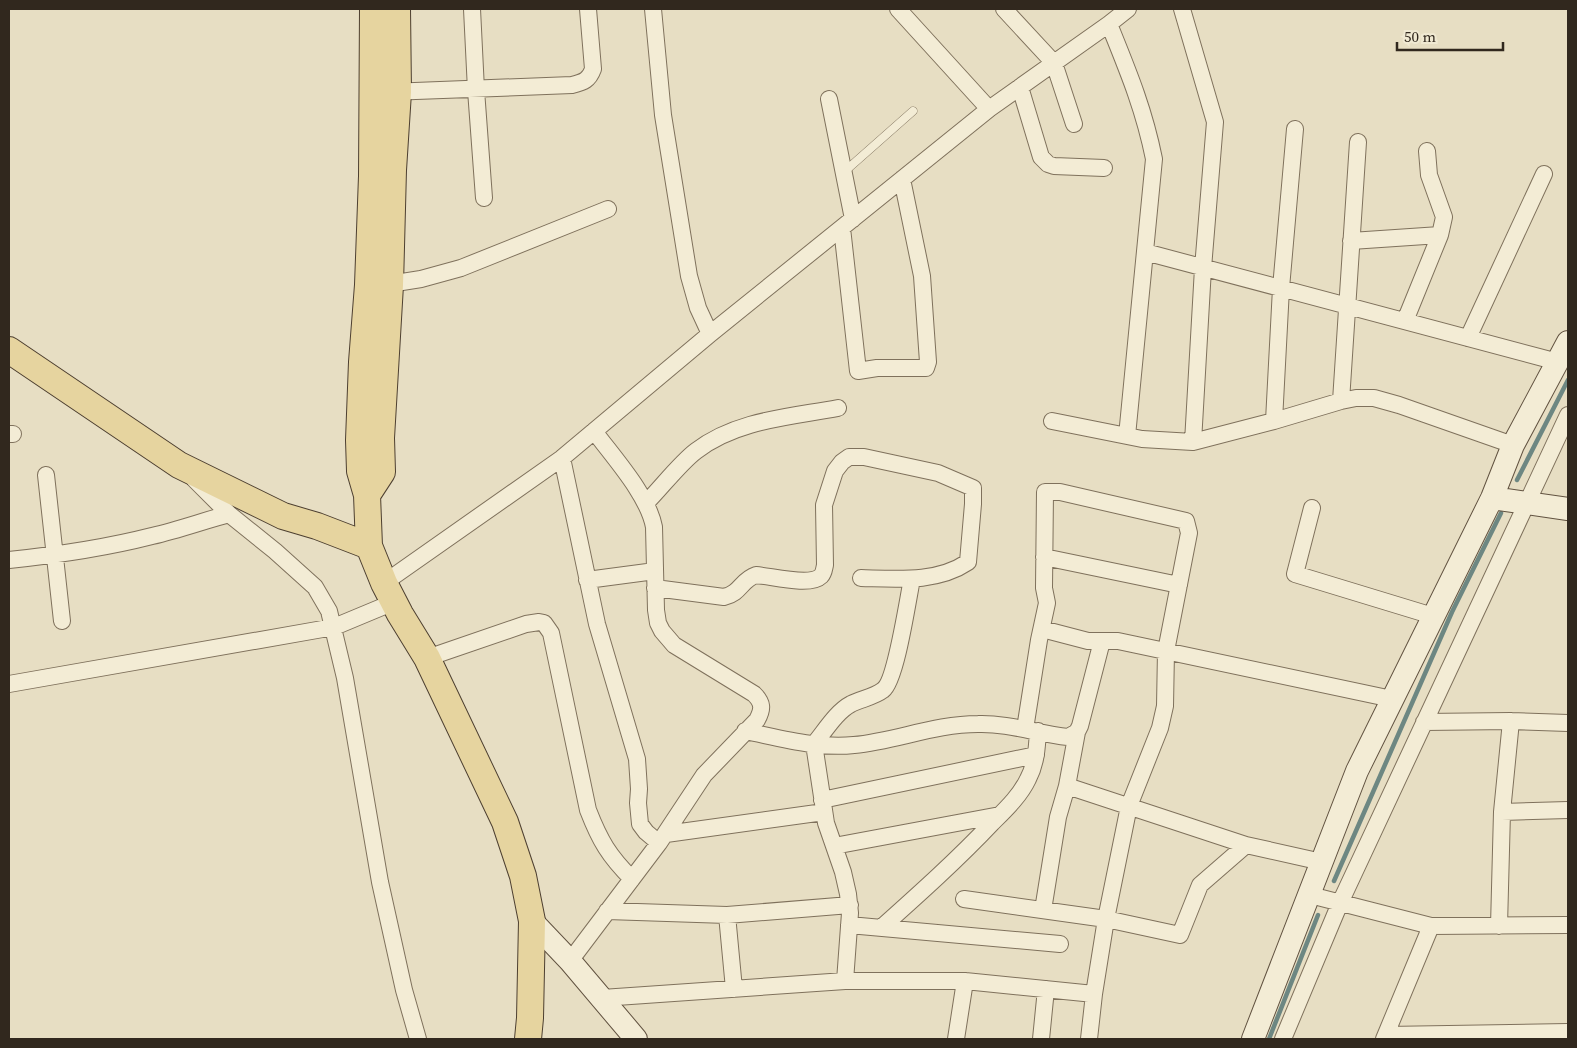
<svg xmlns="http://www.w3.org/2000/svg" width="1577" height="1048" font-family="'Source Serif 4',serif">
<style>
.lines{fill:none;stroke-linecap:round;stroke-linejoin:round}
.stream{stroke:#6d8782;stroke-width:4.5}
.lane-casing{stroke:#7f715c;stroke-width:9}
.street-casing{stroke:#7f715c;stroke-width:18}
.secondary-casing{stroke:#615240;stroke-width:24}
.primary-casing{stroke:#4d3f30;stroke-width:28}
.lane{stroke:#f3ecd5;stroke-width:8}
.street{stroke:#f3ecd5;stroke-width:16}
.secondary{stroke:#f3ecd5;stroke-width:22}
.primary{stroke:#e6d49f;stroke-width:26}
</style>
<rect width="100%" height="100%" fill="#e7dec3"/>
<g class="lines">
<path class="stream" d="M1517,480L1568,380
M1334,881L1452,612L1501,513
M1269,1039L1318,915"/>
<defs>
<path id="lane" d="M844,172L913,111"/>
<path id="street" d="M472,9L476,90L484,198
M653,9L663,115L689,276L698,308L710,334
M898,9L989,109
M1004,9L1054,63L1074,124
M1182,9L1215,122L1203,268L1193,442
M1109,24C1128,71 1144,109 1154,159L1127,436
M1020,87L1041,157L1048,164L1054,166L1104,168
M389,92L572,85C584,82 589,80 593,69L588,9
M829,99L853,219
M1427,151L1429,175L1444,217L1440,235
M842,228L858,371L877,368H926L928,362L922,276L902,179
M1351,241L1440,235L1405,321
M1145,252L1558,362
M383,285L421,279L461,268L608,209
M1468,338L1544,174
M1341,401L1358,142
M1052,421L1142,439L1193,442L1274,421L1341,401L1356,398H1374L1399,405L1513,445
M1274,421L1281,288L1295,129
M9,434H13
M562,458L597,624L637,759L639,789L638,803L640,824L646,832L659,843
M46,475L62,621
M194,479L229,514L275,551L315,587L329,611L345,678L380,882L404,990L418,1039
M646,503C661,488 680,463 696,451C736,420 790,417 838,408
M1312,508L1295,574L1433,616
M1044,557L1179,585
M9,560C57,555 105,548 152,536C178,530 203,521 229,514
M587,580L655,571
M384,583L562,458L710,334L989,109L1109,24L1128,9
M655,588L724,597C741,593 741,580 756,575C771,576 810,587 821,576C824,573 824,569 825,565L824,505L835,471L842,462L849,457H864L938,473L973,488V504L968,562C937,583 897,579 861,578
M1042,629L1088,641H1118L1392,699
M427,658L526,624L539,622L544,623L551,633L588,810C600,841 609,856 632,879
M9,684L334,627L394,602
M1424,722L1511,721L1568,723
M745,731C780,738 818,749 854,745C896,741 935,724 978,724C1009,723 1038,734 1068,737L1077,732L1080,726L1102,641
M1067,786L1246,845
M822,800L1036,755
M1502,812L1568,810
M666,834L824,812
M834,846L1000,815
M1310,895L1431,926L1568,925
M964,899L1106,919L1129,806L1160,728L1165,706L1166,651L1189,533L1186,521L1060,492H1045L1044,588L1047,603L1039,640L1025,729
M1043,910L1058,817L1067,786L1077,732
M607,911L727,915L850,905
M727,915L734,989
M849,925L1060,944
M1499,926L1502,812L1511,721
M881,928C919,894 957,860 992,823C1005,810 1020,796 1028,779C1036,764 1037,748 1038,731
M570,961L659,843L704,775L757,720C763,709 763,703 754,694L674,645L662,631L658,623L656,610L654,527C648,495 614,458 594,431
M845,981L850,913L848,894L843,872L826,823L814,744C825,731 836,712 851,704C861,699 874,697 883,690C896,681 908,598 912,579
M602,998L845,981H965L1094,994L1106,919L1180,935L1200,885L1246,845L1322,862
M1386,1035L1568,1032
M956,1039L965,981
M1041,1039L1046,989
M1089,1039L1094,994
M1283,1039L1340,903L1568,415
M1384,1039L1431,926"/>
<path id="secondary" d="M1492,498L1568,509
M532,921L570,961L636,1039
M1253,1039L1357,771L1492,498L1513,445L1568,342"/>
<path id="primary" d="M9,350L179,465L283,516L317,526L369,546L384,583L400,614L427,658L505,822L523,876L532,921L530,1018L528,1039
M367,495L382,472L381,438L390,285L393,170L398,92L397,9
M369,546L367,495L360,471L359,440L362,362L368,285L372,176L373,9"/>
</defs>
<use href="#lane" class="lane-casing"/>
<use href="#street" class="street-casing"/>
<use href="#secondary" class="secondary-casing"/>
<use href="#primary" class="primary-casing"/>
<use href="#lane" class="lane"/>
<use href="#street" class="street"/>
<use href="#secondary" class="secondary"/>
<use href="#primary" class="primary"/>
</g>
<rect width="1577" height="1048" fill="none" stroke="#31281e" stroke-width="20"/>
<path d="M1397 42v8h106v-8" fill="none" stroke="#31281e" stroke-width="2.5"/>
<text x="1404" y="42" font-size="15" fill="#31281e" stroke="#f0e9d2" stroke-width="4" paint-order="stroke">50 m</text>
</svg>
